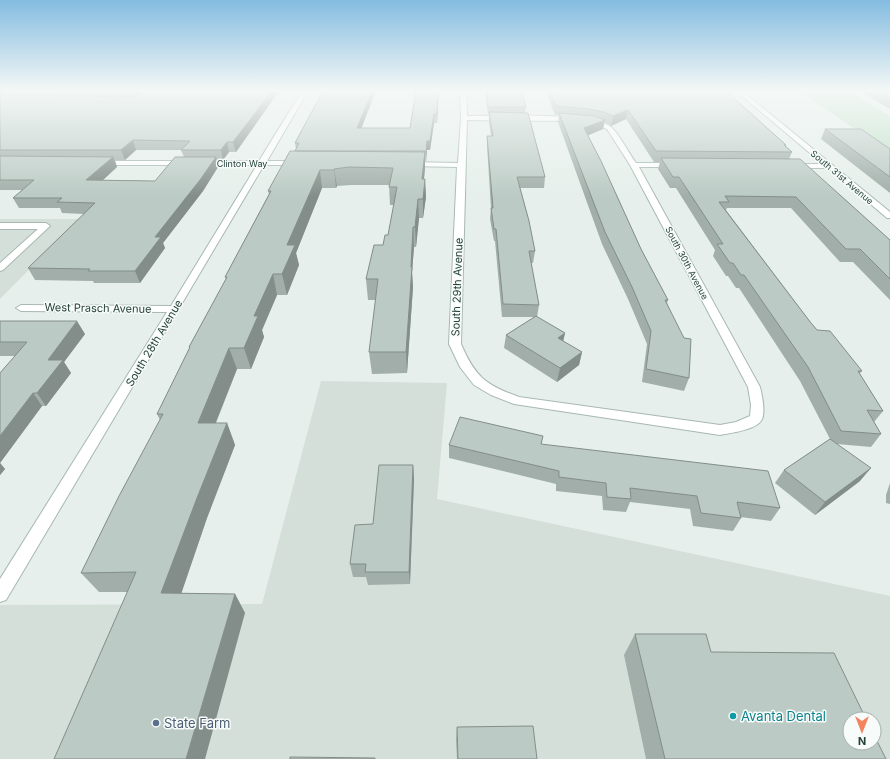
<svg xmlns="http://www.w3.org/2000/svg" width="890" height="759" font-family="Inter,sans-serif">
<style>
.built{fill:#d4dfda;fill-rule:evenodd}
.green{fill:#bfe0c8}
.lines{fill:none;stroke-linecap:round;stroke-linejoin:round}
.service-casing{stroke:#a8b8b2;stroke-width:2}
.minor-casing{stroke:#a8b8b2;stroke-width:2}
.service{fill:#fff;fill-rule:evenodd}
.minor{fill:#fff;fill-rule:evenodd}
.wall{fill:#a1aea9;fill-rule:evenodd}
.shaded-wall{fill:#838d89}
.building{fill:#bbcac4;stroke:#838d89}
.culture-dot{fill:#0f9aa8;stroke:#f7fbf9;stroke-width:1.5}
.service-dot{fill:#5c6f8a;stroke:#f7fbf9;stroke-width:1.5}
.labels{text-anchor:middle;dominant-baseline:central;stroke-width:3;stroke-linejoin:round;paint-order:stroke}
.far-street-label{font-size:9px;fill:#24423a;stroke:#f7fbf9}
.street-label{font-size:11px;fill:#24423a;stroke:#f7fbf9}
.near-culture-label{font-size:13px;fill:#0d838f;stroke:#f7fbf9;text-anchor:start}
.near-service-label{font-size:13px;fill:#4e5e75;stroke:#f7fbf9;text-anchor:start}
</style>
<rect width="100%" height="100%" fill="#e6efeb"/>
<path class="built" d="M0,219H79L0,299Z
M321,381L447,383L437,499L890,596V759H0V605L262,604ZM850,719H874V743H850Z"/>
<path class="green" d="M804,94H855L890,116V153Z"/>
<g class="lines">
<defs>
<path id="service" d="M0,223H46L50,226L3,270L0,271V263L38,229H0Z"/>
<path id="minor" d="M11,91H18L0,101V97Z
M302,91H308L267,161H299L303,163L299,165H264L6,600L0,602V579L167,312L21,311L16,308L21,305L171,306L257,165H99L95,163L99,161H259Z
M460,91H466L467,116C493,116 596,112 612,128C621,137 628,152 636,163H678V167H639L760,387C762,395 766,414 761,421C755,430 730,433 720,435L514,404L491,395L474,385L460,367L449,344L457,167L409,166L405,164L409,162L458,163L461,118ZM467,120L567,121L593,124L607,129L630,165L748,387L751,405L750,416L736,422L720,425L519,397C486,385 475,377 461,344Z
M736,91H742L890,212V218H887L828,168H790V164H823Z"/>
</defs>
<use href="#service" class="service-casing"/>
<use href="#minor" class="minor-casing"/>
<use href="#service" class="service"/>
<use href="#minor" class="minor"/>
</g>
<path class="wall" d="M0,91H279L236,152H229L223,160H216L218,167L203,191L163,243L165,248L140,283H94L93,281L35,280L28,268L84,214L62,213L60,208H19L13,198L22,190H0V95L9,96L7,92ZM136,150H181L184,157L155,181L103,180L117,167L115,160H125Z
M416,91H439L437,123H434L430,150H427L426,161H425V168L424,179H425L426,197L423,218H419L416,247H414L412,272L413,287L407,373L372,374L369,352L376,300H368L366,279L388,235L394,205H390L389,185H351L337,186L336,188H322L296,253L299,265L287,295H277L262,330L264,337L251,369H237L216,423H227L235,445L207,518L181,593L235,594L245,613L128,592H99L81,573L160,420L157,414L189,349V347L226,279L225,277L269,194L268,191L296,149L295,143L362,128H410Z
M485,91H522L526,107L525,113L545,177L544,188H520L535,251L533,263H531L539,305L537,317L565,333L563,341L582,352L579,365L557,382L504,348L506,335L534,317H502L495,241H494L490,219L491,208L487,146V136H491L489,122V114H488Z
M546,91H726L786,145V146L792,152L789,159L890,240V300L853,262H840L791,208H727L726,210L811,323L817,330L862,371L859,374L883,411L874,422L881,434L871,447L837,444L860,481L815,515L775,483L784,470L830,439L800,381L739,288H736L728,276H726L713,256L715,250L676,188H670L658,169L660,162H654L626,119L611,126L604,122L603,129L588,135L641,249L668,300L667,303L689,378L684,391L642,382L647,344L628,299L602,244L558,122L559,115H555Z
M860,91H890V109Z
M825,129L890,149V193L821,139Z
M0,321L85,334L64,362L71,373L46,406H42L0,463L5,469L0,475V373L15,356H0Z
M543,436L541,444L780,508L771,521L740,517L741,518L733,531L693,526L690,509L630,502L626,512L603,510L602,496L556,491V484L449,458V445Z
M413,465L414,479L410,584L368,585L366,577H353L350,564L373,524Z
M890,483V504L886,503V495Z
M635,634L711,652L886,759H646L624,655Z
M457,727L537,759H457L456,740Z"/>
<path class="shaded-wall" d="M0,91H6L7,92L0,95Z
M135,91H147L137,98Z
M272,91H279L236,152L233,142Z
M372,91H376L358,137L357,128Z
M438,91H439L437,123V114Z
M628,110L626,119L611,126L613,116Z
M434,114V123L430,150H427L426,161V152L427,141Z
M605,120L603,129L582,138L584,128Z
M133,140L136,150L125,160L121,150Z
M227,142L229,152L223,160L221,150Z
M425,151V168L422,197V179Z
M113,157L117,167L91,191L86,180Z
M216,157L218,167L203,191L163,243L165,248L140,283L135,271L155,237Z
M334,169L337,186L336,188L334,170Z
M320,170L322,188L296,253L299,265L287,295L282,274L287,245Z
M425,179L426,197L423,218V199Z
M418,199L419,218L416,247L415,227Z
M413,227L414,247L412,272L413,287L407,373L406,352Z
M273,274L277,295L262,330L264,337L251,369L244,348L254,316Z
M77,321L85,334L64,362L71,373L46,406L37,393L48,360Z
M565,333L562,346L558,338Z
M229,348L237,369L207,444L198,423Z
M582,352L579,365L557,382L560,368Z
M33,393L42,406L0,463L5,469L0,475V436Z
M227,423L235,445L207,518L175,612L161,593L197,498Z
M413,465L414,479L410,584L409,572Z
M871,468L860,481L815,515L825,502Z
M235,594L245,613L205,759H186Z"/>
<path class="building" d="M143,91H272L233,142H227L221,150H181L190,141L133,140L121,150H0V95L136,97Z
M323,91H372L357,128H410L416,91H438L437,114H434L430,141H427L426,152L295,151L299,143H295Z
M487,91H522L526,107H488Z
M550,91H726L786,145H784L792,152L656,151L628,110L613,116L604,112L588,109L556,106Z
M879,91H890V97Z
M489,112L528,113L545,177H517L529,221L535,251H529L539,305L503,304L496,229H494L491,208H493L487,136H493Z
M559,113L594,116L605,120L584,128L601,161L641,249L668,300H665L684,338L691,339L689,378L646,369L651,331L632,287L605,232Z
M825,129H861L890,149V177Z
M290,151H425L422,179H425L423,199H418L415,227H413L411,267H412L406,352H369L378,279H366L374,245H383L385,235H388L397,187H389L393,168L349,167L334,169V170H320L287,245H295L282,274H273L254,316H258L244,348H229L198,423H227L197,498L161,593L235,594L186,759H54L136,572L81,573L119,496L163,414H157L190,347H189L227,277H225L271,191H268Z
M0,156L113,157L86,180L155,181L175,157H216L200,180L155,237H161L135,271H88L90,269L28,268L95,203L57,202L62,198H13L34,180H0Z
M661,158L800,159L890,240V279L860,249H846L796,197L725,196L729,202H719L811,323L817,330L830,331L862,371H858L883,411L867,410L881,434L841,431L808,367L744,275H741L733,263H730L717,244H723L679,177H673Z
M536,316L565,333L558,338L582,352L560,368L506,335Z
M0,321H77L48,360H63L37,393H33L0,436V373L27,342H0Z
M460,417L543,436L541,444L768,471L780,508L737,502L741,518L701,513L697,496L630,488L631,499L607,497L606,483L559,477V471L449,445Z
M830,439L871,468L825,502L784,470Z
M379,465H413L409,572H365L366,564H350L355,525L373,524Z
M635,634H706L711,652L834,653L866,719H850V743H874V735L886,759H665Z
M533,726L537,759H458L457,727Z
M290,757L375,758V759H290Z"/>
<linearGradient id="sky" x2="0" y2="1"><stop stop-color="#84bce0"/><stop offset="0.46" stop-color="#f4f8f6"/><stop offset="1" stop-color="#f4f8f6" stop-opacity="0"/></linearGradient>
<rect width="890" height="197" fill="url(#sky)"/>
<circle class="culture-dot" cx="733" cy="716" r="4"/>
<circle class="service-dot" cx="156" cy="723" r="4"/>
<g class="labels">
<g class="far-street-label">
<text x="242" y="163">Clinton Way</text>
<text transform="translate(842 177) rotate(40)">South 31st Avenue</text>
<text transform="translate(687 263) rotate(62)">South 30th Avenue</text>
</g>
<g class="street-label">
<text transform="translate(457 287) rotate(-88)">South 29th Avenue</text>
<text transform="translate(98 308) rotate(1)">West Prasch Avenue</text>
<text transform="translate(154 343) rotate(-59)">South 28th Avenue</text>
</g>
<g class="near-culture-label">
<text x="741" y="716">Avanta Dental</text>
</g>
<g class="near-service-label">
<text x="164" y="723">State Farm</text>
</g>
</g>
<g transform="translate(862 731) rotate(180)"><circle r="19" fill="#f7fbf9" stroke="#a3b1ad"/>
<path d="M0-3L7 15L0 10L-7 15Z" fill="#f4845f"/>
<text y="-6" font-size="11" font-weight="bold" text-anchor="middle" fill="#24423a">N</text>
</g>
</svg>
